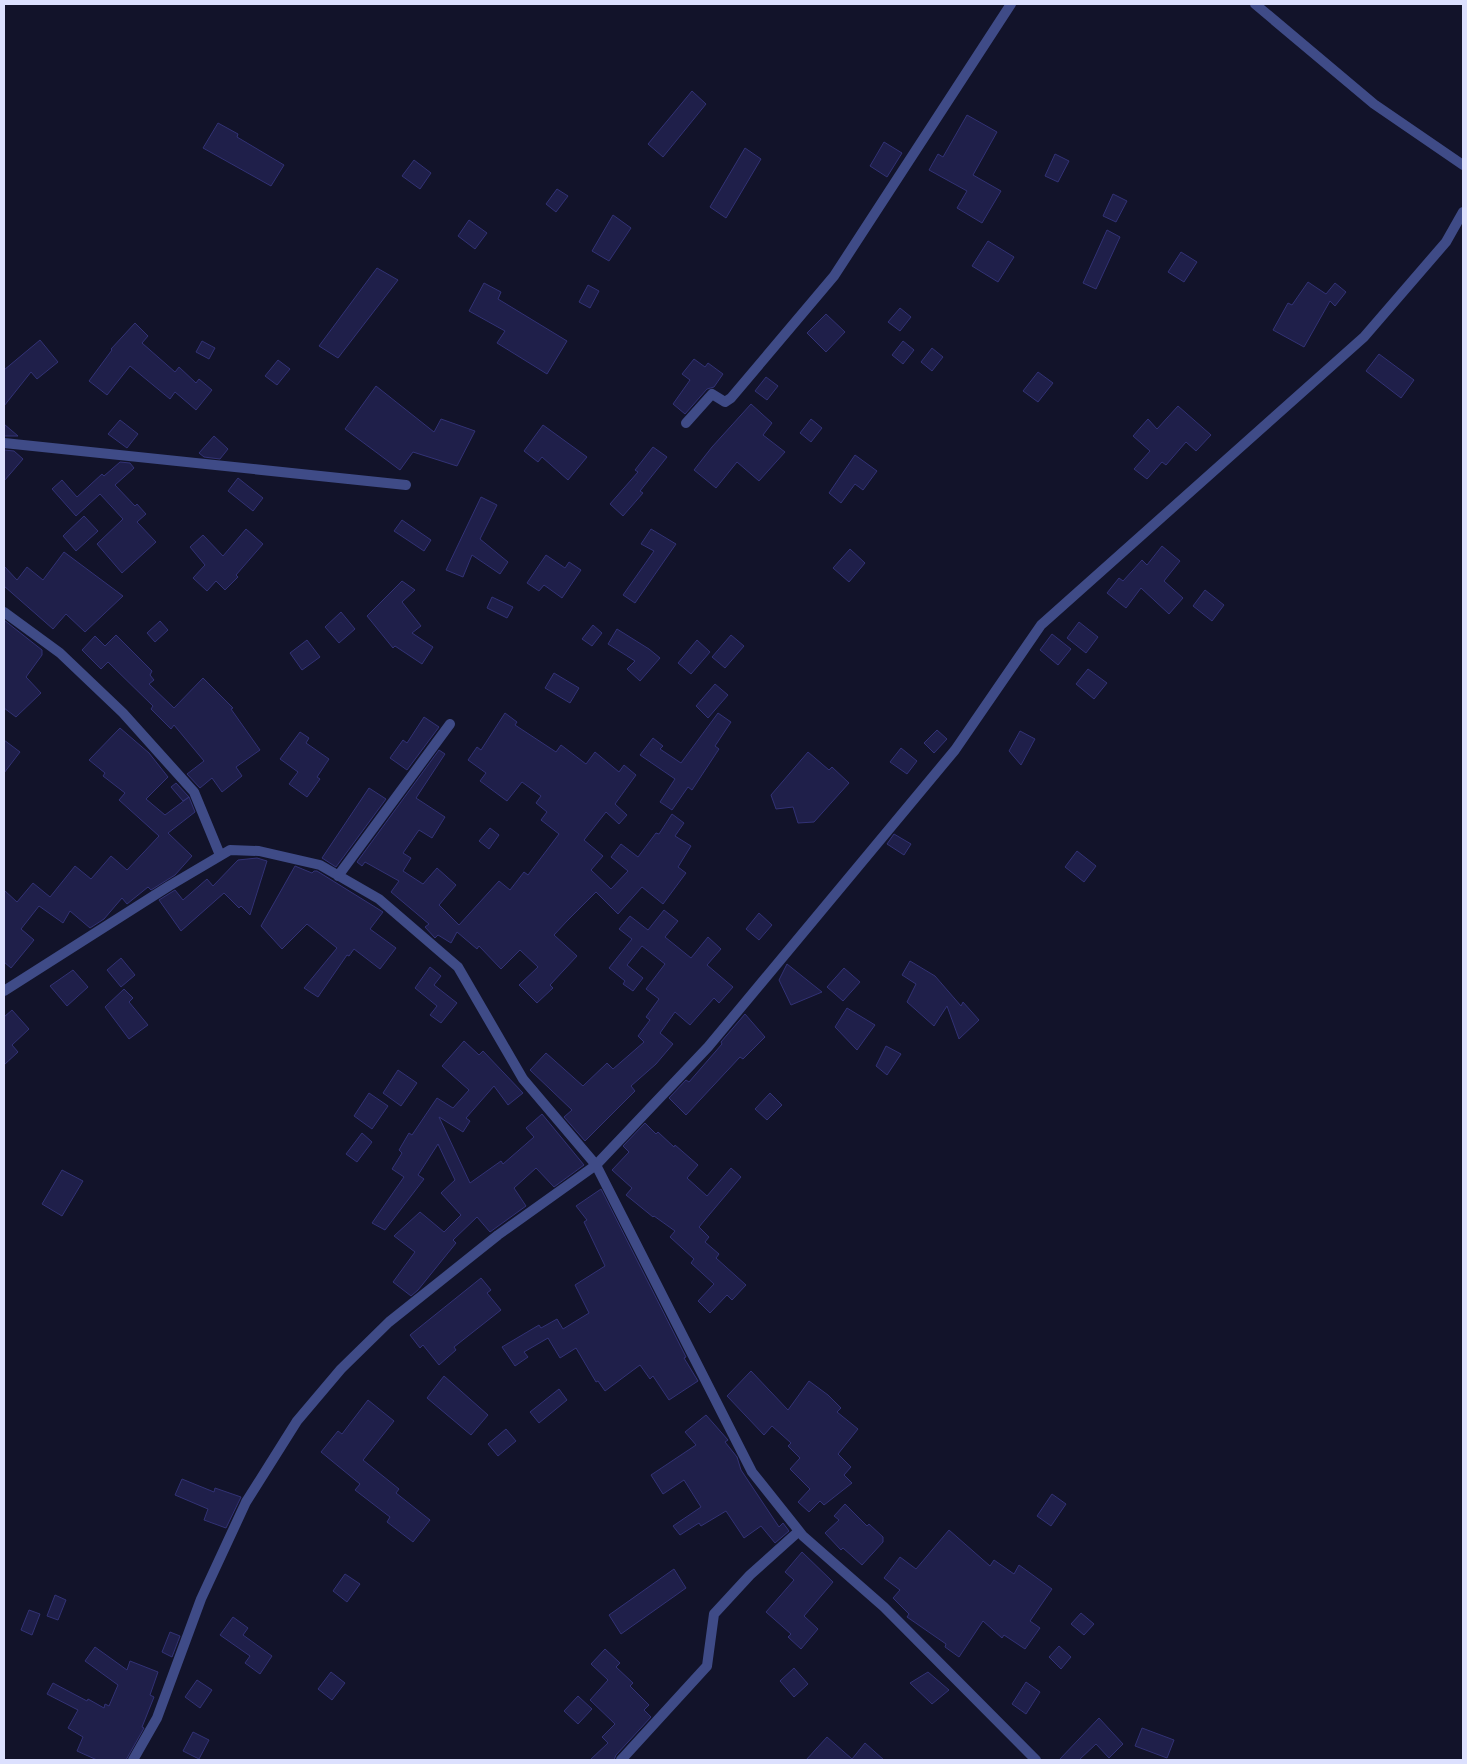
<svg xmlns="http://www.w3.org/2000/svg" width="1467" height="1764" font-family="'Space Grotesk',sans-serif">
<style>
.building{fill:#1f1f4a;stroke:#323275}
.lines{fill:none;stroke-linecap:round;stroke-linejoin:round}
.street{stroke:#3f4b87;stroke-width:10}
</style>
<rect width="100%" height="100%" fill="#12132a"/>
<path class="building" d="M692,91L706,104L663,157L648,144Z
M967,115L997,132L973,175L1001,191L982,223L957,208L967,191L929,170L938,154L943,157Z
M218,123L238,134L237,137L284,165L271,186L203,148Z
M884,142L902,153L887,177L870,166Z
M745,148L761,159L726,218L710,207Z
M1055,154L1069,161L1058,182L1045,176Z
M414,160L431,173L420,189L402,176Z
M557,189L568,196L556,212L546,204Z
M1113,194L1127,201L1116,222L1103,216Z
M613,215L631,228L609,261L592,251Z
M469,220L487,233L475,249L458,236Z
M1107,230L1120,237L1096,289L1083,283Z
M988,241L1014,257L998,282L972,266Z
M1181,252L1197,262L1184,282L1168,272Z
M377,268L398,280L338,358L319,346Z
M1308,282L1326,294L1335,283L1346,292L1335,306L1330,301L1304,347L1273,330L1288,303L1292,305Z
M484,283L501,292L498,299L567,341L547,374L497,343L505,331L469,311Z
M588,285L599,291L590,308L579,302Z
M900,308L911,317L900,331L888,322Z
M826,314L845,332L826,352L807,333Z
M135,323L148,336L142,343L175,372L179,367L196,383L199,379L212,390L196,410L175,392L170,399L130,366L107,395L89,381L112,350L111,349Z
M40,340L58,362L37,379L31,372L4,406V370Z
M202,341L215,348L209,359L196,352Z
M903,341L914,350L903,364L892,355Z
M932,348L943,357L932,371L921,362Z
M1379,354L1414,380L1401,398L1366,371Z
M694,359L705,367L708,363L723,374L714,387L707,389L685,414L673,404L690,380L682,374Z
M278,360L290,369L277,385L265,376Z
M1038,372L1053,383L1038,402L1023,391Z
M766,377L778,386L767,400L755,391Z
M376,386L434,432L441,419L475,431L457,466L413,452L400,470L345,429Z
M751,404L772,423L763,435L785,452L759,481L737,462L716,488L694,470L712,447Z
M1178,406L1211,435L1196,451L1186,442L1166,465L1162,462L1147,479L1134,469L1150,451L1133,436L1148,419L1157,429Z
M811,419L822,428L811,442L800,433Z
M120,420L138,434L127,448L108,434Z
M4,424L18,436H4Z
M543,425L587,457L568,480L542,457L538,462L524,451Z
M214,436L228,449L220,459L204,457L199,453Z
M653,447L667,457L640,491L643,493L623,516L610,504L638,472L635,470Z
M4,450L14,451L23,459L4,481Z
M855,455L877,471L863,490L855,484L841,503L829,493Z
M120,462L130,463L134,468L115,485L135,506L137,504L146,514L137,522L156,542L122,573L97,544L123,519L100,494L76,516L52,489L62,480L77,497L102,474L104,476Z
M238,478L263,498L253,511L228,491Z
M481,497L497,505L480,539L508,562L500,574L472,555L463,577L446,570Z
M84,516L98,531L76,551L63,536Z
M402,520L431,540L424,551L394,531Z
M246,529L263,544L236,575L238,577L225,590L216,581L207,591L193,578L205,565L190,547L203,535L223,556Z
M651,529L676,544L635,603L623,595L654,551L641,544Z
M1162,546L1180,561L1164,581L1183,598L1169,614L1141,588L1126,608L1107,593L1119,578L1123,581L1142,560L1147,565Z
M850,549L865,563L849,582L833,568Z
M64,552L123,596L85,632L66,614L53,629L4,586V566L17,580L27,567L43,580Z
M546,555L565,568L569,562L581,570L562,598L544,585L539,591L527,583Z
M402,581L415,590L402,602L421,626L412,633L433,647L422,664L395,646L393,648L367,616Z
M1205,590L1224,605L1212,621L1193,606Z
M492,597L513,607L507,618L487,608Z
M341,612L355,629L339,643L325,627Z
M4,620L42,650V655L26,677L41,693L16,717L4,708Z
M160,621L168,630L155,642L147,633Z
M1079,622L1098,637L1086,653L1067,638Z
M593,625L602,633L592,646L582,639Z
M617,629L649,649L660,658L640,681L627,669L635,661L608,644Z
M1052,634L1071,649L1058,665L1040,650Z
M116,635L152,671L150,675L154,680L149,684L174,708L203,678L233,708L231,709L260,750L236,767L242,776L222,792L212,778L200,788L187,774L204,761L174,725L171,729L151,709L153,706L108,662L101,669L82,650L95,636L105,646Z
M731,635L744,646L725,668L712,657Z
M307,640L320,657L302,670L290,653Z
M697,640L710,652L691,674L678,663Z
M1088,669L1107,683L1094,699L1076,684Z
M554,673L579,688L570,703L545,688Z
M715,684L728,695L708,718L696,706Z
M505,713L517,722L515,725L556,752L561,745L586,764L595,752L619,772L624,765L636,775L615,804L627,815L619,824L606,812L584,840L603,856L591,870L611,889L628,871L611,857L621,844L638,857L656,833L659,834L672,814L684,823L675,836L691,846L678,867L686,873L663,904L642,887L618,914L596,892L567,921L554,935L577,956L550,985L553,988L537,1003L519,985L538,967L520,950L501,969L479,946L477,949L457,932L451,943L438,935L435,938L425,927L429,924L391,892L399,881L365,862L362,866L357,862L439,750L445,754L416,798L445,817L432,838L419,830L403,853L411,858L403,871L423,884L437,868L456,885L439,905L459,925L499,881L510,890L524,872L528,875L559,834L541,820L547,812L536,803L541,796L522,782L507,801L480,781L486,773L468,760L477,747L481,750Z
M718,713L731,722L715,746L719,749L692,790L688,787L672,810L660,802L675,779L640,755L653,738L663,746L660,749L681,763Z
M424,717L439,727L407,770L390,758L403,740L407,743Z
M120,728L149,753L168,777L146,799L165,815L189,797L195,812L168,833L192,856L175,875L151,890L148,887L127,904L122,898L104,919L90,928L70,911L63,923L39,906L21,929L34,940L11,968L4,962V890L17,902L33,883L50,897L75,866L91,879L111,856L127,870L159,836L119,800L125,793L103,776L105,773L89,760Z
M937,730L947,739L934,753L924,743Z
M1020,731L1035,739L1021,765L1009,751Z
M300,732L309,738L306,743L329,759L317,777L320,779L307,797L289,784L298,772L280,759Z
M4,740L20,752L4,773Z
M901,748L917,761L907,774L890,762Z
M808,752L829,770L832,767L849,783L814,822L798,823L793,807L776,809L771,795Z
M176,783L189,797L183,801L171,787Z
M369,788L386,799L336,867L322,858Z
M490,828L499,835L489,849L479,841Z
M894,834L911,844L904,855L887,844Z
M1077,851L1096,866L1084,882L1065,867Z
M257,858L267,861L250,915L241,906L239,908L224,893L181,931L159,900L175,890L183,900L207,879L213,886L238,860Z
M295,866L312,873L314,871H317L383,912L370,929L396,948L380,969L354,949L349,956L347,955L318,997L304,988L337,948L307,924L282,949L261,926Z
M664,910L678,921L665,937L691,958L708,937L721,949L707,965L733,987L719,1003L714,998L690,1025L675,1012L660,1033L673,1044L656,1064L631,1086L635,1091L585,1141L564,1117L572,1110L530,1070L546,1053L583,1086L607,1063L613,1069L644,1042L638,1036L650,1020L646,1017L659,999L646,989L665,964L642,946L627,965L643,978L633,991L623,984L625,981L609,968L632,939L619,929L630,916L648,930Z
M759,913L772,925L759,940L746,929Z
M121,958L135,975L121,987L107,970Z
M910,961L935,976L961,1006L963,1002L979,1020L959,1039L947,1006L934,1026L907,1002L916,984L902,975Z
M787,964L822,992L791,1005L779,980Z
M430,967L441,976L434,985L457,1003L441,1023L430,1015L437,1006L415,988Z
M844,968L860,982L843,1001L827,987Z
M73,970L88,987L67,1006L50,986Z
M124,989L133,998L129,1002L148,1025L129,1039L105,1007Z
M847,1008L875,1025L857,1050L835,1027Z
M12,1010L29,1029L12,1045L18,1052L4,1065V1017Z
M745,1014L765,1037L743,1059L740,1057L686,1115L669,1098L686,1080L689,1082L722,1044L721,1042Z
M464,1041L479,1055L483,1051L523,1093L508,1105L494,1086L466,1118L470,1121L463,1132L439,1117L470,1183L501,1161L503,1164L534,1137L526,1128L542,1114L584,1165L554,1187L536,1168L514,1188L526,1206L490,1232L477,1217L453,1240L456,1243L418,1290L411,1296L393,1282L415,1252L394,1236L420,1212L444,1232L461,1215L441,1193L455,1180L438,1144L418,1175L424,1179L385,1230L372,1223L404,1177L392,1169L402,1153L399,1150L409,1133L412,1135L437,1098L453,1108L469,1090L442,1066Z
M886,1046L901,1054L887,1075L876,1066Z
M398,1070L417,1083L401,1106L383,1093Z
M369,1093L388,1106L372,1129L354,1116Z
M770,1093L782,1105L767,1120L755,1109Z
M645,1123L656,1134L658,1132L674,1147L675,1145L698,1165L687,1178L707,1196L731,1168L741,1177L699,1227L709,1237L705,1242L719,1254L716,1258L746,1285L732,1300L727,1295L710,1313L698,1301L714,1284L691,1263L694,1259L670,1237L675,1231L654,1216L653,1217L626,1195L632,1188L612,1170L629,1152L623,1146Z
M362,1133L372,1142L357,1162L346,1154Z
M62,1170L83,1181L62,1216L42,1204Z
M601,1189L686,1357L684,1358L698,1381L669,1400L653,1376L650,1379L640,1365L605,1391L598,1381L596,1382L576,1348L560,1358L548,1338L524,1352L528,1357L515,1366L502,1347L539,1325L541,1328L557,1319L563,1329L589,1313L575,1285L605,1266L584,1222L587,1220L576,1206Z
M481,1278L491,1290L487,1293L501,1310L454,1347L456,1350L439,1365L423,1345L420,1348L410,1335Z
M751,1371L788,1410L809,1381L828,1395L841,1408L837,1412L858,1429L838,1454L851,1467L844,1475L852,1483L824,1505L820,1501L809,1512L798,1502L810,1489L790,1469L800,1458L788,1446L791,1443L772,1426L764,1435L727,1396Z
M444,1376L488,1415L471,1435L427,1398Z
M559,1389L567,1400L539,1423L530,1412Z
M368,1400L394,1421L363,1460L399,1489L396,1493L430,1520L413,1542L387,1522L390,1517L355,1490L360,1484L321,1452L338,1431L342,1434Z
M706,1415L728,1440L725,1442L737,1457L741,1470L779,1527L783,1523L789,1531L775,1543L761,1526L744,1538L726,1511L701,1526L699,1523L680,1535L673,1526L701,1507L684,1480L663,1494L651,1475L696,1445L685,1432Z
M506,1429L516,1441L498,1456L488,1444Z
M182,1479L214,1492L215,1488L241,1497L226,1528L204,1520L208,1509L175,1495Z
M1052,1494L1066,1504L1051,1526L1037,1516Z
M845,1504L867,1526L869,1524L883,1537V1542L862,1565L843,1548L841,1550L825,1533L839,1520L834,1516Z
M949,1530L990,1566L994,1560L1014,1574L1019,1565L1052,1589L1030,1621L1040,1628L1025,1649L1004,1635L1002,1638L983,1621L959,1657L945,1647L946,1644L907,1617L909,1614L893,1598L900,1590L884,1578L900,1557L916,1569Z
M802,1552L833,1582L804,1616L818,1629L801,1649L788,1637L791,1634L766,1612L794,1580L785,1572Z
M674,1569L686,1588L621,1634L609,1615Z
M345,1574L360,1584L347,1602L333,1591Z
M55,1595L66,1600L58,1620L47,1616Z
M29,1610L40,1614L32,1635L21,1630Z
M1081,1613L1094,1624L1084,1635L1071,1624Z
M233,1617L248,1628L243,1635L272,1656L260,1674L245,1663L250,1656L220,1635Z
M170,1632L180,1636L172,1657L162,1652Z
M1059,1646L1071,1657L1061,1669L1049,1657Z
M95,1647L127,1670L130,1661L158,1672L150,1695L154,1697L142,1727L144,1728L126,1760H97L77,1751L83,1737L68,1728L78,1710L47,1694L53,1683L87,1701L88,1699L104,1708L105,1704L109,1706L118,1685L85,1661Z
M605,1649L620,1663L616,1667L633,1683L630,1686L649,1705L644,1710L651,1717L616,1755L614,1760H590L608,1743L602,1737L615,1724L590,1700L608,1680L591,1664Z
M794,1668L808,1684L794,1697L780,1681Z
M331,1672L345,1683L332,1700L318,1689Z
M928,1672L949,1690L932,1704L910,1683Z
M197,1680L212,1690L200,1708L185,1697Z
M1026,1682L1040,1692L1026,1714L1012,1704Z
M578,1696L592,1709L578,1724L564,1711Z
M1099,1718L1123,1744L1109,1758L1096,1744L1079,1760H1059Z
M1142,1728L1174,1740L1167,1758L1135,1746Z
M193,1732L209,1740L199,1759L183,1751Z
M827,1737L852,1759L865,1743L884,1760H806Z"/>
<g class="lines">
<path class="street" d="M1255,4L1374,104L1463,165
M686,423L712,394L725,402L731,398L834,276L1011,4
M4,443L406,485
M4,612L60,653L123,713L194,792L220,855
M338,876L450,724
M4,991L169,886L230,850L259,851L320,865L379,899L458,967L523,1079L596,1165L752,1472L803,1536L884,1607L1036,1760
M133,1760L157,1718L201,1599L246,1502L297,1421L341,1369L389,1322L498,1235L596,1165L708,1047L955,750L1041,625L1364,337L1446,242L1463,212
M621,1760L707,1666L714,1614L750,1575L799,1531"/>
</g>
<rect width="1467" height="1764" fill="none" stroke="#dce0fe" stroke-width="10"/>
</svg>
